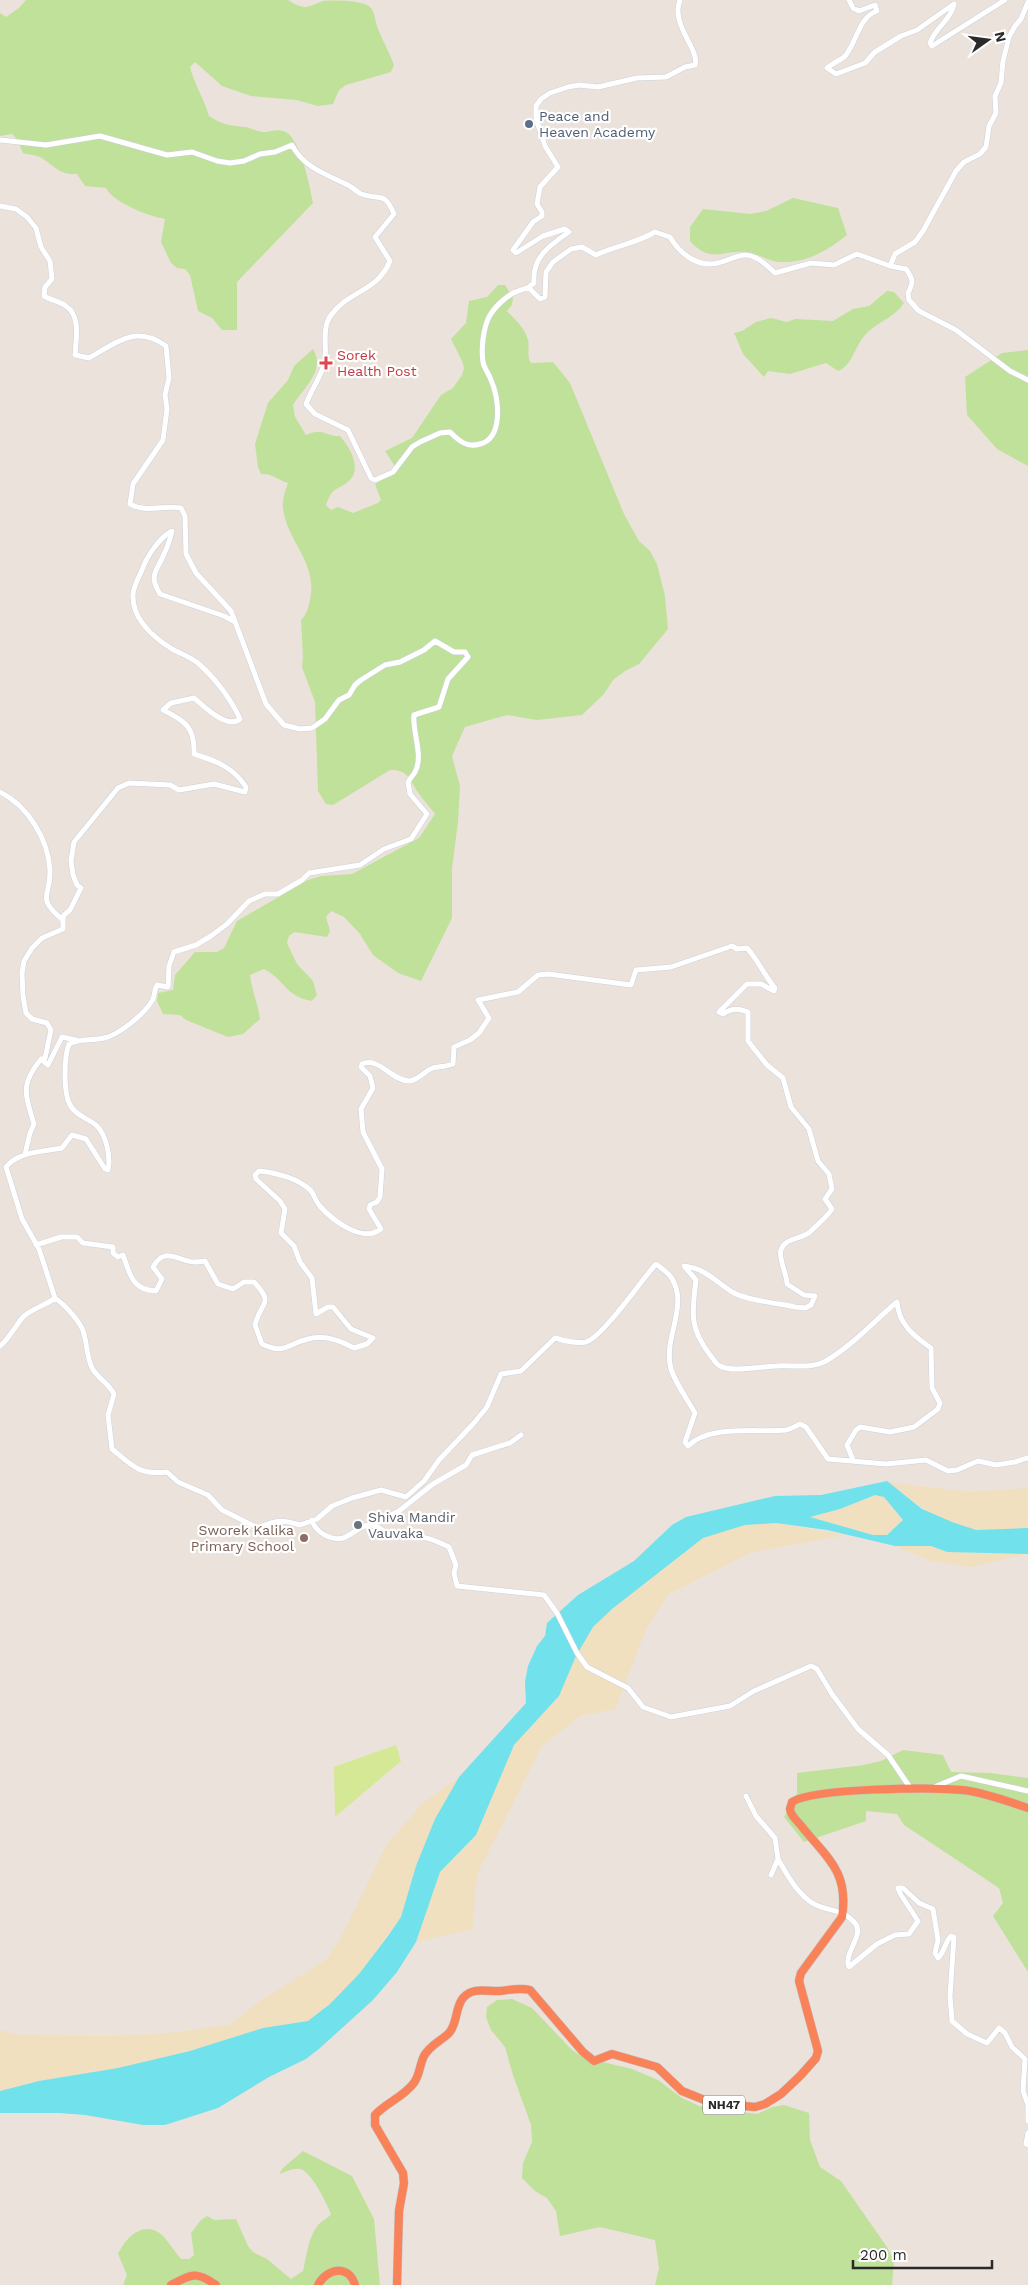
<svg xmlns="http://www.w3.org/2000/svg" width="1028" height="2285" font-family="'Work Sans',sans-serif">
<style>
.green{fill:#bfe19a}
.sand{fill:#f0e0c0}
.pitch{fill:#d4e896}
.water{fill:#71e1eb;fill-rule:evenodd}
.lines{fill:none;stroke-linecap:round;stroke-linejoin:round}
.minor-casing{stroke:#cad1db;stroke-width:6}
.highway-casing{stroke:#c3c3c3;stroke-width:9}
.minor{stroke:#fff;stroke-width:5}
.highway{stroke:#fa8259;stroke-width:8}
.service-dot{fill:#5c6f8a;stroke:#fff;stroke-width:2}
.health-dot{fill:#e0444e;stroke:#fff;stroke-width:2}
.worship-dot{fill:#6b7280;stroke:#fff;stroke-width:2}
.education-dot{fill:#8d6e63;stroke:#fff;stroke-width:2}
.labels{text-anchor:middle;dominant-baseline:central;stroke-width:4.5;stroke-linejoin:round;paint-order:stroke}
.shield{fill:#fff;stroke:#6a6a6a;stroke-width:1}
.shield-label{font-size:12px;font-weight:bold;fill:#2a2a2a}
.service-label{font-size:14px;fill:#4e5e75;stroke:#fff;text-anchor:start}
.health-label{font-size:14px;fill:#be3a42;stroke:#fff;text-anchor:start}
.worship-label{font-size:14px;fill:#5b616d;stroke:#fff;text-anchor:start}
.education-label{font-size:14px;fill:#785e54;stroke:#fff;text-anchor:end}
</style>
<rect width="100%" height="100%" fill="#ece2dc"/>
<path class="green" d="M26,0H288C305,11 307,7 323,1C333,0 365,0 371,8C375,13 375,21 377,26C382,40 389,51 394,65L391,72L346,85L339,90L333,104L318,106L296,100L251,96L222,86L195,62L190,67C194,84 204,98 209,116C221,124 231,126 245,127C252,128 257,132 264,132C270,132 277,129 283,131C300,134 310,188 313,203L237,282V330H222L212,318L198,311L190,275L185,269L177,268L171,263L161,242L165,219C148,216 114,203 106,188L85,186L77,174C59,175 56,167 43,159C39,155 29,155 23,153L17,139L12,134L0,136V13L6,17L19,8Z
M793,198L838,208L847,235C826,251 808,263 780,262C769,262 758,253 747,252C721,250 711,264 690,241V227L703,209L750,214L766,211Z
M498,285H505L513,298L512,305L507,311C515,320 525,328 528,340C530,349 526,355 531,363L553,362L570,383L624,514L639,541L650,551L657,564L665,596L668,629L639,664L625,671L613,680L604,694L582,715L537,720L507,715L465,727L452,756L460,786L458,822L452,869V918L421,981L398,973L373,955L360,934L344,917L331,911L326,917L330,931L327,937L294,932L289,936L287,943L297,964L313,981L317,995L312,1001C286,997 285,980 264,969L250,975C252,991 258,1004 260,1019L243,1034L228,1037L186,1020L180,1015L163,1014L157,1001L158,993L173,990L175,975L195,952H217L224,948L237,921L308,880L321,876L352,874L419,838L435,814C429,806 422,799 417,791C410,779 407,769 390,770L333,805L326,804L318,791L315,702L302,667L303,658L301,620C307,614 308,608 310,600C318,563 288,543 283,509C282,499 285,492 288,483C278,480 272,473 261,474L258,467L255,444L268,403L288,380L294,366L313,349C326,370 304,387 293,405L295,417L306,435C324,427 324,436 340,436C349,446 362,467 350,480C338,491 333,485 326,505L331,510L338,507L353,513L378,503L381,500L375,484L398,471L385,451L412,438L441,395L453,388L462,375L464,368L462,361L451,339L466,323L469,301L487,297Z
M887,291L894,292L904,303C893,319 878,321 865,335C855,346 852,366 838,371L826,363L790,374L768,371L764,377L743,354L734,333L742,331L756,322L771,318L787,322L795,319L833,321L853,309L869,306Z
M1028,350V466L997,449L967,415L965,377L1002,353Z
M903,1750L943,1755L951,1772L990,1773L1028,1778V1972L993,1916L1003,1903L999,1888L904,1825L897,1814L866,1811V1821L804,1842L784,1817L797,1793V1773L864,1765L881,1761Z
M512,1999L532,2008L572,2050L582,2057L632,2069L658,2080L682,2098L699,2106L757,2114L772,2107L784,2105L809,2113L810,2140L820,2167L841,2181L887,2247L894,2261L892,2285H655L659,2268L655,2240L600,2227L560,2236L556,2211L547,2198L535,2191L522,2178L523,2163L532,2142L531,2125L513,2075L505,2047L491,2030L486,2017L487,2007L497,2000Z
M303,2151L352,2176L374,2219L380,2285H123L127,2275L118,2254C126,2237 145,2218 164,2237C170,2244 175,2252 181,2259H189L194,2255L191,2233L201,2220L207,2216L214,2220L236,2219L248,2246L253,2252L267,2259L291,2279L303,2271C307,2255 308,2236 319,2224C323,2220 327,2219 331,2214C326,2202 314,2177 303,2170C296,2166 286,2172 279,2174L283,2168Z"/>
<path class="sand" d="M889,1482L969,1492L1028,1488V1528C1012,1529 994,1532 977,1530C944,1526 914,1503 889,1482Z
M875,1495L884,1497L903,1520L887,1535H873L809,1517L840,1509Z
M776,1523L846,1535L752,1552L669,1594L646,1630L615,1709L580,1716L542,1746L479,1871L475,1892L473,1929L416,1942L440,1872L476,1835L514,1745L559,1696L577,1653L593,1627L612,1609L703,1538L745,1525Z
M895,1546H931L947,1552L1028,1554L971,1567L931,1561Z
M459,1777L435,1819L416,1866L401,1917L359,1974L330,2004L308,2021L263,2028L190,2051L118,2068L39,2081L0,2091V2030L21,2035L106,2036L160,2034L229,2025L260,2001L327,1959L344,1931L386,1845L423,1803Z"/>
<path class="pitch" d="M396,1745L401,1761L335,1817L334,1767Z"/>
<path class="water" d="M887,1481L922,1509L952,1522L976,1530L1028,1528V1554L947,1552L931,1546H895L827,1530L776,1523L745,1525L703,1538L612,1609L593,1627L576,1656L559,1696L514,1745L476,1835L440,1872L416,1942L397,1972L373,2000L320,2048L306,2059L269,2077L218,2108L165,2125H143L85,2115L59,2113H0V2091L39,2081L118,2068L190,2051L263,2028L308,2021L330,2004L359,1974L388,1936L401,1917L416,1866L435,1819L459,1777L526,1703L525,1682L528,1666L537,1646L545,1636L547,1623L578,1595L634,1561L672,1525L686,1517L775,1496L821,1495ZM875,1495L884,1497L903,1520L887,1535H873L810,1517L840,1509Z"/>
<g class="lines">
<defs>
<path id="minor" d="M849,0L853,8L859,11L875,5L877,11C859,17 857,41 846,55C843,59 833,63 827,68L836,74L865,63L875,52L901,36L917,30L954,4C951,20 935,28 930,43L932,46L1005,0
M0,140L46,145L100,136L167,155L192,152L217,161L230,163L244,161L260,154L275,152L292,145C303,167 327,175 348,185C352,187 357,192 361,194C380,201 384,190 394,214L375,237L390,261C378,291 349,291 332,314C321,326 327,347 325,362C323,372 310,393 306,404L315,414L348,430L371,478L375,480L393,472L412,447L420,442L440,433L450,432C459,441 467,448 480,444C504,438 499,397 491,380C489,374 484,368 483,362C481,349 483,329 489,317C495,306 509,293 521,290C527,288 529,288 534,283C532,257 549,246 569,232L565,229L543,236L516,253L513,250L533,222L542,216V212L537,204L540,187L558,167L545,146L536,119V106L541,99L550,93L568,87L579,85L598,87L637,78L666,77L685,67L695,65C700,49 670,25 680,0
M0,206L16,209L27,217L36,228L41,247L50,261L52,279L45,287L44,296C51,300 60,302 66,306C81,316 76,340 75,355L89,358C116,343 135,324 166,346L169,378L165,395L167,409L163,440L133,484L130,504C145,513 164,505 181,508L185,516L186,554L196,573L231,611L266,704L284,725L300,729L312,728L325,719L339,700L349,695L355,685L361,680L385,665L400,662L424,650L435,641L454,652H465L468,657L448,679L439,707L414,715C412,732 424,756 415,772C413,776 410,778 408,782L410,794L427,814L411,839L384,849L360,865L309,873L302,880L278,894H265L249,901L227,924L211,936L196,945L174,952L169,966L168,987L157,985C154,990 155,994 153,999C146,1013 119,1035 104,1038C92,1041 80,1038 69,1044C64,1057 63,1092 70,1105C76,1116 88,1118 97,1126C106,1135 111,1157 108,1170L105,1169L86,1139L72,1135L62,1148C42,1152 19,1151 6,1167L22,1219L39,1249L55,1298C45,1306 32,1308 23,1317C15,1326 10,1338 0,1346
M890,266L895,254L915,242L923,231L956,171L964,162L980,154L986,147L989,126L996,113L995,96L1001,83L1003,61L1009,37L1015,26L1021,19L1028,2
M529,288L540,299L545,297L546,272L553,262L571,249L582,247L596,255C615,246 637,243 655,232L670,237C680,254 698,268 718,263C727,261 737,255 745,255C757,255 766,265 775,273L811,263L834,265L857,254L890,266L906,269C913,279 914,282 908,293L909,300L919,311L956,330L1010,371L1028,380
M0,792C28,806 48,839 50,870C51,897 35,897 63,920V929L42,938L32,948L24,961L22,973L23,996L26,1013L32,1019L47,1023L51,1030L45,1058L42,1059
M63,920L64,915L70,910L81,888L77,885L73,875L71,861L74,842L118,788L129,783L170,785L179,790L214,784L245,792L246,787C233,767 216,761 194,754C195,728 186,721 163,710L171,703L194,698C204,706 227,730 240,719C231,699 215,678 199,664C191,657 181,654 172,649C153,637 132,619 133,595C133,587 139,577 142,570C147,556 159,538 172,531C170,539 168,547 164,554C157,572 148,574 160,594L224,616L235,622
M25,1154L30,1133L34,1124C25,1093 20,1085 41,1059L48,1065L62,1037L76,1040
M36,1245L61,1237H77L83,1243L113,1247V1253L118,1257L123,1255C130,1273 131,1290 156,1291L162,1279L153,1267C163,1249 173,1257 188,1261C194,1263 199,1262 205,1261L218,1284L233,1289L244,1282H254C275,1305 261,1300 255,1325L262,1344C285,1355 287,1344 308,1339C325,1335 339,1340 354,1348L367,1344L373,1338L351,1329L333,1307H328L316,1314L312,1278L300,1262L294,1246L281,1233L285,1209L280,1201L256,1179L255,1175L259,1171C277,1173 295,1177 309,1189C314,1193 315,1200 319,1205C331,1219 362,1244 381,1229L369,1209L370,1205L377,1202L380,1197L382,1169L363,1132L361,1109L373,1088L370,1076L361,1067L362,1064C378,1056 392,1081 409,1081C419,1080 424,1071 433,1068C440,1066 446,1067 453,1064L454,1047L470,1040L479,1033L489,1018L478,1000L518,992L538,975L548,974L631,985L636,970L671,967L732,946L737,949L747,948C758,960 764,975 775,988L774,991L761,984H747L719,1012L723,1014C732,1008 738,1008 748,1012V1041L767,1065L783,1078L791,1107L809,1129L818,1161L829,1174L832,1189L825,1199L832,1209C827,1217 817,1225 810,1232C803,1239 785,1237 781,1250C778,1258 787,1274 787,1284L804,1295L815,1296L811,1305L805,1308L795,1307C781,1304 746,1300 734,1293C715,1282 708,1269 684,1266L696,1280C692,1312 689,1328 710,1355C713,1358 716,1365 720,1366C732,1373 763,1366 777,1366C794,1365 811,1369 826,1361C853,1345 873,1322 897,1302C899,1325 914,1336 931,1348L932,1388L940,1403L938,1409L914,1427L890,1432L860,1427L856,1430L847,1445L853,1460
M55,1298C64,1304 82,1323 84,1334C87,1345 87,1357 92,1368C98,1379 109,1383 114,1394L108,1415L112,1449C132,1466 139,1475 167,1472L178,1482L208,1495L222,1510L258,1528C276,1520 281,1519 300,1525L317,1519L332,1506L352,1498L381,1490L406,1497L424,1481L439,1460L474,1423L487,1407L501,1374L521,1371L555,1338C565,1341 576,1344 586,1342C602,1338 643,1278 656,1264C661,1268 667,1272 671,1277C689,1304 665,1335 670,1364C671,1377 688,1400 695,1413L685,1442L688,1446C710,1424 758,1433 786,1430C791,1429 796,1426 800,1424L806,1427L828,1459L886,1464L926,1460L948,1471L957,1470L978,1461L996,1465L1015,1462L1028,1458
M312,1520C315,1532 331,1541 343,1538C353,1535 361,1524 371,1525C380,1526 382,1531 388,1533C397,1536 407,1534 416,1536C427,1537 439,1542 449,1547L456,1565L454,1573L457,1586L544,1595L557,1613L577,1653L587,1667L628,1688L643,1707L671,1717L730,1706L754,1691L811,1666L817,1669L832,1694L858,1729L888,1755L911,1789
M371,1525L399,1511L433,1484L466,1465L472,1455L510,1443L521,1435
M932,1788L961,1776L1028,1791
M746,1796L756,1816L775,1838L778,1859
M771,1875L778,1859C788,1876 797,1894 814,1904C829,1912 842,1908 855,1923C865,1935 843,1953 849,1967L877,1944L895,1935L909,1934L918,1921L901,1895L898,1888H903L919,1903L933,1909L938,1940L935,1953L938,1958C945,1951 945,1942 951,1936L954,1937L950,1996L952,2021L967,2034L987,2043L999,2028L1005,2033L1012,2047L1025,2059L1023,2091L1028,2105
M1028,2106V2121
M1028,2133L1026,2144L1028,2145"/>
<path id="highway" d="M171,2285C192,2274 196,2271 216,2285
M318,2285C327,2268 349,2264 355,2285
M397,2285L399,2211L404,2183L403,2173L375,2125V2115C386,2103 403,2097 413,2084C420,2076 419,2066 424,2056C430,2045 441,2041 449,2033C458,2023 455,2007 463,1998C473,1986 488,1992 500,1991C511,1990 519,1987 530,1990L583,2052L594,2061L612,2054L657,2067L682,2091L712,2103L755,2107L765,2104L781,2094L801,2075L816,2058L818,2051L799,1981L801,1973L842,1917C849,1872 828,1859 803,1828C798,1821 791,1817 790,1809L792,1802C813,1788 932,1787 962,1790C983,1792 1007,1801 1028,1808"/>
</defs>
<use href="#minor" class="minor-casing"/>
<use href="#highway" class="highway-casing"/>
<use href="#minor" class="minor"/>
<use href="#highway" class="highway"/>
</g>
<circle class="service-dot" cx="529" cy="124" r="5"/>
<path class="health-dot" d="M323.5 355.5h5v5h5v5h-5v5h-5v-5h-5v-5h5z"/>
<circle class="worship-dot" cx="358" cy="1525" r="5"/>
<circle class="education-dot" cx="304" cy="1538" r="5"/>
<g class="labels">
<rect class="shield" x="703" y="2095.5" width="42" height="19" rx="4"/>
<g class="shield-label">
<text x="724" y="2105">NH47</text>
</g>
<g class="service-label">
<text x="539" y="116">Peace and<tspan x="539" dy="16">Heaven Academy</tspan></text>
</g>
<g class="health-label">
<text x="337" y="355">Sorek<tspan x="337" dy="16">Health Post</tspan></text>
</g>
<g class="worship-label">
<text x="368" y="1517">Shiva Mandir<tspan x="368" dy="16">Vauvaka</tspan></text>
</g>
<g class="education-label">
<text x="294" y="1530">Sworek Kalika<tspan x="294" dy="16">Primary School</tspan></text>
</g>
</g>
<g transform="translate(988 40) rotate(76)" stroke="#ffffff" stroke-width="4" paint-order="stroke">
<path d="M0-4L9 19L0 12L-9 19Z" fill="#2a2a2a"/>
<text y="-8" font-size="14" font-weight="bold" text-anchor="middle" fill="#2a2a2a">N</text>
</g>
<path d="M853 2260v8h139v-8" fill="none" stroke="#2a2a2a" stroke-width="2.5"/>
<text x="860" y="2260" font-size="15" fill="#2a2a2a" stroke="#ffffff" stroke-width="4" paint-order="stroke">200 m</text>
</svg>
